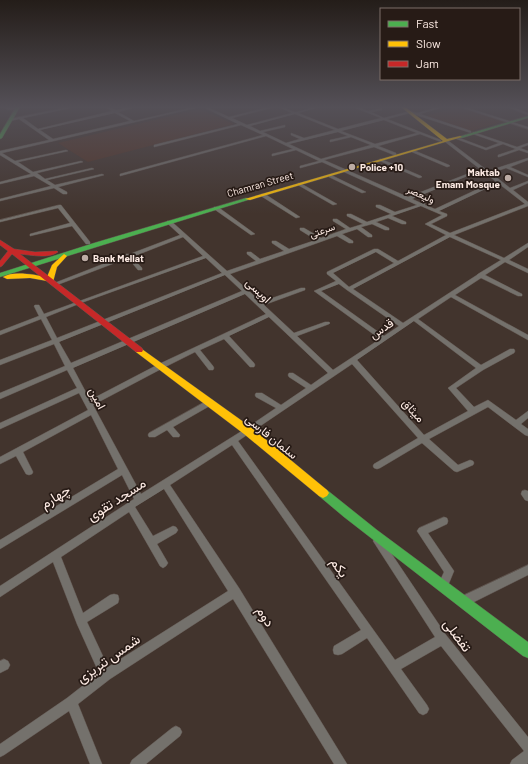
<svg xmlns="http://www.w3.org/2000/svg" width="528" height="764" font-family="Barlow,Vazirmatn,sans-serif">
<style>
.built{fill:#523326}
.lines{fill:none;stroke-linecap:round;stroke-linejoin:round}
.street-casing{stroke:#5e524c;stroke-width:1}
.fast-casing{stroke:#5e524c;stroke-width:1}
.slow-casing{stroke:#5e524c;stroke-width:1}
.jam-casing{stroke:#5e524c;stroke-width:1}
.street{fill:#74716c;fill-rule:evenodd}
.fast{fill:#4caf50;fill-rule:evenodd}
.slow{fill:#ffc107;fill-rule:evenodd}
.jam{fill:#c62828;fill-rule:evenodd}
.poi-dot{fill:#bcaba4;stroke:#271b16;stroke-width:1.5}
.labels{text-anchor:middle;dominant-baseline:central;stroke-width:3.5;stroke-linejoin:round;paint-order:stroke}
.far-poi-label{font-size:10px;font-weight:bold;fill:#fdebe4;stroke:#271b16;text-anchor:start}
.far-street-label{font-size:10px;fill:#fdebe4;stroke:#271b16}
.street-label{font-size:12px;fill:#fdebe4;stroke:#271b16}
.near-street-label{font-size:14px;fill:#fdebe4;stroke:#271b16}
</style>
<rect width="100%" height="100%" fill="#42342d"/>
<path class="built" d="M459,107L505,121L471,131L426,116Z
M200,109L234,124L88,162L58,143Z"/>
<g class="lines">
<defs>
<path id="street" d="M3,107L17,108L19,109L8,110Z
M69,107H75L23,118L38,129L112,111L105,107H109L116,110L130,107H136L118,112L134,121L194,107H200L2,153L15,161L66,150L68,151L18,162L33,172L81,161L83,162L37,173L45,179L92,168L94,169L47,180L55,185L102,174L104,175L58,187L67,192V194H63L54,188L0,201V199L51,186L34,176L0,184V182L31,174L0,155V151L49,140L19,119L10,121L9,119ZM115,113L130,121L53,139L40,130Z
M203,107H207L229,117L269,107H275L232,118L247,125L292,113L279,107C285,107 290,111 295,112C301,112 311,107 319,107L298,113L338,129L381,118L353,107H358L368,111L382,108V110L371,112L384,118L410,111L417,113L438,107H443L420,114L471,131V133L410,113L387,119L441,140V142L420,134L378,146L396,153V155H394L374,147L324,160L408,197L480,169L444,141V139H446L488,171L528,158V160L510,167L528,175V177L506,168L491,173L510,188L528,181V183L513,190L528,202V206L454,235L504,258L528,243V247L509,260L528,269V273L505,262L485,275L522,294V296H518L481,278L455,295L528,335V340L451,297L418,319L481,365L510,349H514L515,351L514,353L483,370L456,388L474,407L488,400L516,420L528,411V418L521,424L528,429V436L525,435L488,407L429,439L458,465L470,460L473,461L474,463L473,465L457,472L454,471L422,443L380,468L377,469L374,468L373,466L374,464L418,438L352,364L238,441L395,660L435,637L375,544L373,541L375,538L378,537L381,538L446,635L528,737V763L527,764H510L512,760L524,751L441,646L401,669L427,705L429,709L427,713L423,715L419,713L367,638L342,654L338,655L334,654L333,650L334,646L361,630L232,445L170,485L239,588L347,764H334L233,599L110,679L78,704L102,764H90L69,711L4,755L0,757V744L67,698L99,673L77,624L53,562L0,597V586L134,499L122,475L0,549V540L118,469L91,415L23,452L33,472L32,474L29,475L26,474L16,456L0,464V457L88,410L79,393L0,429V423L77,388L67,370L0,399V393L65,366L54,344L0,365V360L52,340L41,319L0,335V331L39,316L34,306L35,305H39L44,314L203,256L183,237L132,257L142,268V270H138L128,258L57,285H53L52,284L126,255V254H130L180,235L167,223V221H171L227,271L256,261L247,254V252H251L260,259L284,251L272,243V241H276L289,249L316,240L300,230V228H304L321,238L346,229L333,221V219H337L350,228L363,224L347,216V214H351L367,222L391,214L376,207V205H380L395,212L417,205L322,162L300,168V166L319,161L296,150L272,156V154L293,149L266,136L120,176V174L263,135L241,125L154,147V145L238,124ZM295,114L335,130L304,138L291,133V135L300,139L286,143L263,132L285,127V125L260,131L250,126ZM384,120L417,133L375,144L341,131ZM338,132L348,136L330,140V142L351,137L371,145L321,159L289,144ZM482,170L495,181L435,209L425,205V203H421L412,199ZM498,183L525,204L450,233L431,224L447,216V214L439,211ZM421,206L442,215L425,224L446,235L398,261L378,249H374L327,272V274L336,281L314,291L380,339L333,370L297,336L329,324L330,323L329,322H325L294,333L264,305L305,290V288H301L261,302L230,274L337,236L349,243H353V241L342,234L357,229L368,237H372V235L361,227L372,224L385,230H389V228L376,222L388,218L402,224H406V222L392,216ZM450,237L501,260L478,274L477,275L403,323L353,289ZM376,252L394,263L349,287L333,273ZM206,258L222,273L57,338L46,317L81,303ZM225,275L242,291L71,363L59,342ZM339,284L347,290L399,326L384,336L321,291ZM245,294L266,314L159,364L90,400L73,368ZM269,317L328,373L311,385L293,373H289L288,375L289,377L306,388L281,405L262,393H256L255,395L256,397L276,408L245,429L141,494L93,405L163,368L195,352L209,370H213L214,368L213,366L200,350L224,339L250,367H254L255,365L254,363L229,336ZM414,321L476,368L448,388L468,411L424,435L357,360ZM164,489L228,591L108,667L87,622L118,603L119,599L118,595L114,594L110,595L83,613L61,557L129,512L160,566L163,568L166,566L168,563L157,544L176,533L178,530L176,527L173,526L153,536L135,507Z
M460,107H465L528,127V129Z
M508,107H513L528,113V115Z
M473,132L517,147L528,143V145L520,148L528,151V153L519,150L499,157H498V155L516,149L503,144L486,150L454,138L457,137L486,148L499,143L473,134Z
M413,150L449,165L450,166L447,167L412,152L411,151Z
M381,159L421,176L422,177L419,178L380,161V159Z
M329,175H331L366,192L362,193L329,177Z
M298,183H300L337,204L333,205L298,185Z
M261,194H265L300,217L296,218L261,196Z
M59,205H61L90,242V244H86L72,226L30,236V234L70,223L58,208L0,222V220Z
M214,207H218L255,234L251,235L214,209Z
M210,399L213,400L214,402L213,404L173,427L180,435L179,437H173L167,430L155,437H149L148,435L149,433Z
M525,490L528,491V501L525,500L521,494L522,491Z
M444,517L447,518L448,521L447,524L428,533L454,571L447,588L443,590L439,588L438,585L444,572L417,531L419,528Z
M528,565V575L468,605L464,606L460,605L459,601L460,597Z
M4,659L8,661L10,665L8,669L0,673V661Z
M176,726L180,728L182,732L180,736L146,764H130L132,760L172,728Z"/>
<path id="fast" d="M16,107H20L2,138L0,139V134Z
M528,116V118L462,138L458,137Z
M246,198L251,199L0,277V273L94,243Z
M323,488L327,490L377,530L528,642V658L523,656L344,517L319,496L317,493L319,490Z"/>
<path id="slow" d="M401,107H405L447,139L460,136L462,137L250,200L245,199L443,141Z
M64,254L67,256L57,267L53,282L30,278L7,279L3,277C13,270 36,275 47,277L52,265Z
M139,347L252,428L327,490L329,493L327,496L323,498L319,496L244,434L136,352L135,350Z"/>
<path id="jam" d="M0,240L14,249L35,252L57,251L58,252C49,259 31,255 20,254L142,348L143,350L142,352H136L12,254L2,266L0,267V261L8,251L0,245Z"/>
</defs>
<use href="#street" class="street-casing"/>
<use href="#fast" class="fast-casing"/>
<use href="#slow" class="slow-casing"/>
<use href="#jam" class="jam-casing"/>
<use href="#street" class="street"/>
<use href="#fast" class="fast"/>
<use href="#slow" class="slow"/>
<use href="#jam" class="jam"/>
</g>
<linearGradient id="sky" x2="0" y2="1"><stop stop-color="#241d19"/><stop offset="0.5" stop-color="#545057"/><stop offset="1" stop-color="#545057" stop-opacity="0"/></linearGradient>
<rect width="528" height="214" fill="url(#sky)"/>
<g class="poi-dot">
<circle cx="352" cy="167" r="4"/>
<circle cx="508" cy="178" r="4"/>
<circle cx="85" cy="258" r="4"/>
</g>
<g class="labels">
<g class="far-poi-label">
<text x="360" y="167">Police +10</text>
<text x="500" y="172" text-anchor="end">Maktab<tspan x="500" dy="12">Emam Mosque</tspan></text>
<text x="93" y="258">Bank Mellat</text>
</g>
<g class="far-street-label">
<text transform="translate(260 184) rotate(-16)">Chamran Street</text>
<text transform="translate(421 194) rotate(24)">ولیعصر</text>
<text transform="translate(322 230) rotate(-19)">سرعتی</text>
</g>
<g class="street-label">
<text transform="translate(259 290) rotate(44)">اویسی</text>
<text transform="translate(381 328) rotate(-34)">قدس</text>
<text transform="translate(98 398) rotate(62)">امین</text>
<text transform="translate(414 410) rotate(48)">میثاق</text>
<text transform="translate(272 436) rotate(39)">سلمان فارسی</text>
</g>
<g class="near-street-label">
<text transform="translate(55 496) rotate(-32)">چهارم</text>
<text transform="translate(116 499) rotate(-33)">مسجد تقوی</text>
<text transform="translate(340 567) rotate(55)">یکم</text>
<text transform="translate(266 616) rotate(58)">دوم</text>
<text transform="translate(458 635) rotate(53)">تفضلی</text>
<text transform="translate(108 658) rotate(-35)">شمس تبریزی</text>
</g>
</g>
<rect x="380" y="8" width="140" height="72" fill="#271b16" stroke="#7d6e68"/>
<rect x="388" y="21" width="20" height="6" fill="#4caf50" stroke="#7d6e68"/>
<text x="416" y="28" font-size="12" fill="#fdebe4">Fast</text>
<rect x="388" y="41" width="20" height="6" fill="#ffc107" stroke="#7d6e68"/>
<text x="416" y="48" font-size="12" fill="#fdebe4">Slow</text>
<rect x="388" y="61" width="20" height="6" fill="#c62828" stroke="#7d6e68"/>
<text x="416" y="68" font-size="12" fill="#fdebe4">Jam</text>
</svg>
